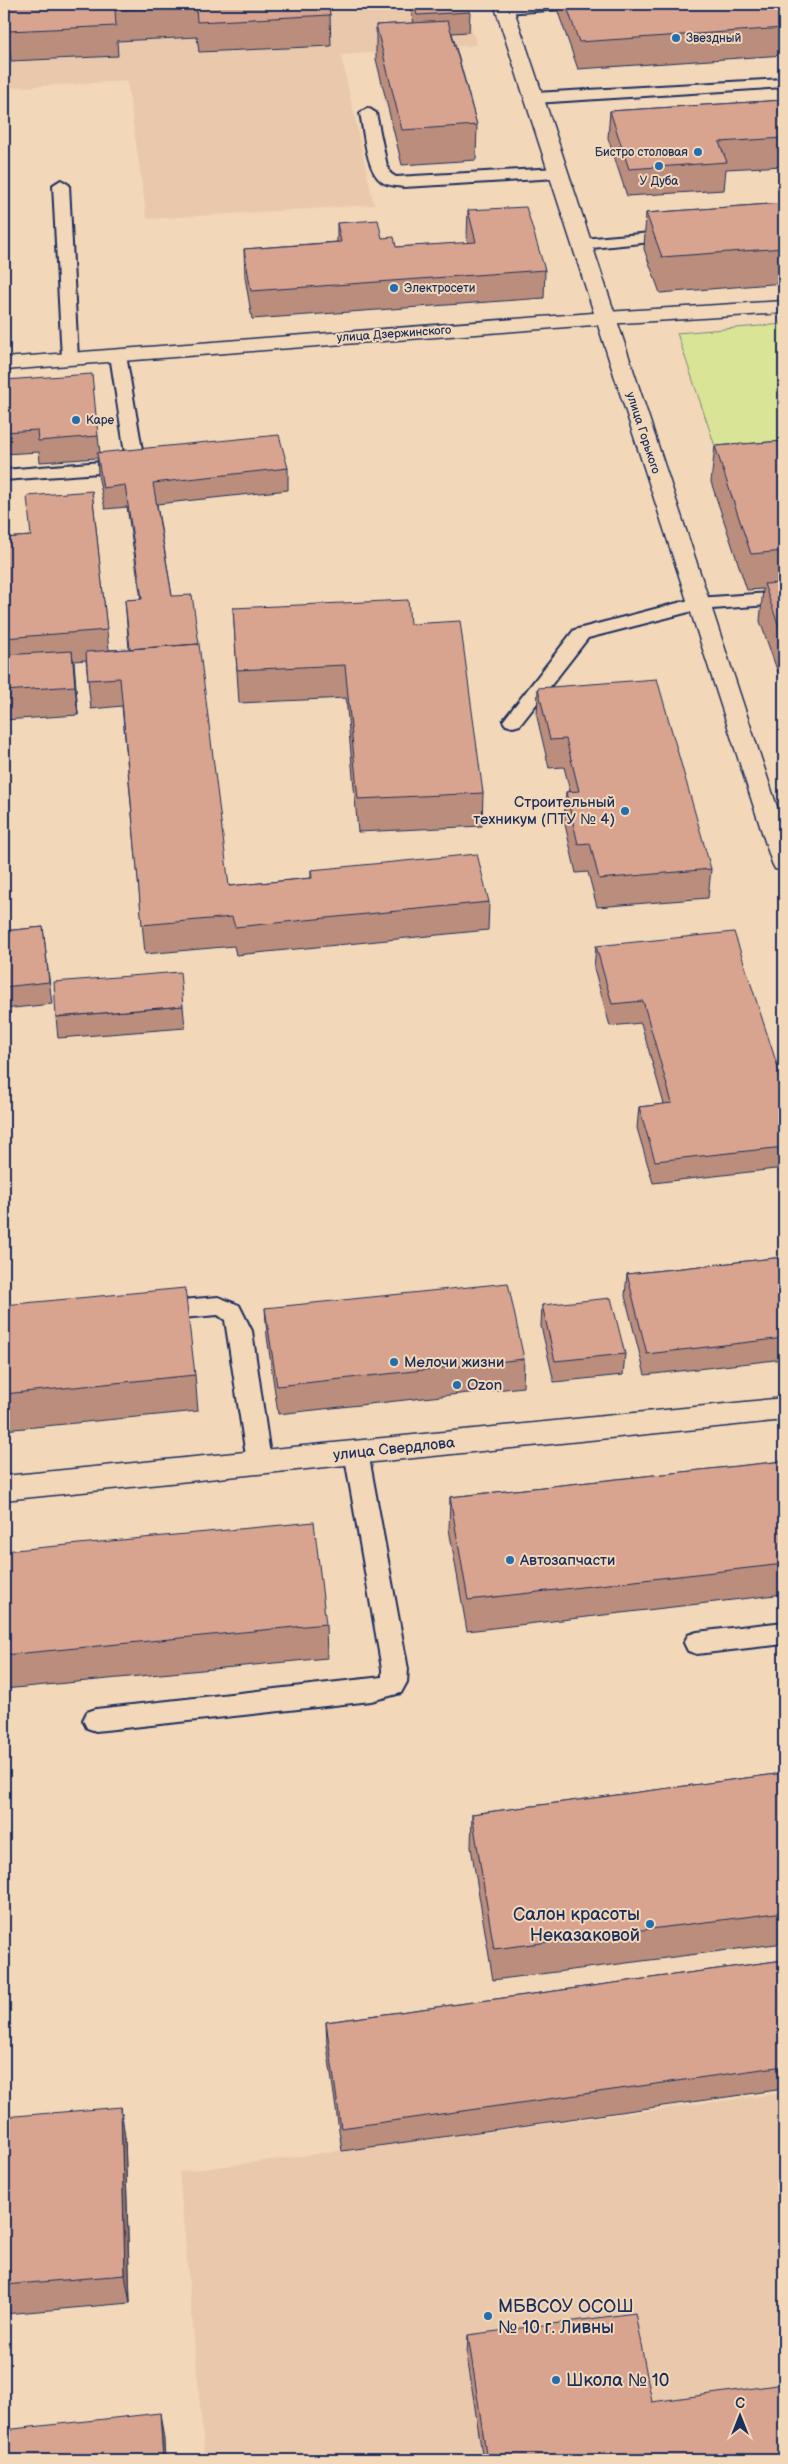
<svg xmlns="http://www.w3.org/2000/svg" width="788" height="2464" font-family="'Balsamiq Sans',sans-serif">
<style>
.built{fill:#eac8ac}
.green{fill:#d9e497;stroke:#7a8a7a}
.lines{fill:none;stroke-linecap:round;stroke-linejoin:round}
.lane-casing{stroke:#1b2f5e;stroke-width:4}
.street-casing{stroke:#1b2f5e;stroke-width:3}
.secondary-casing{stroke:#1b2f5e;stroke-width:3}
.lane{fill:#f2d7b9;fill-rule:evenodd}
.street{fill:#f2d7b9;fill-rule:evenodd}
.secondary{fill:#f2d7b9;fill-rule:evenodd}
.wall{fill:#bb8d7b;stroke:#1b2f5e}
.shaded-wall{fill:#987364;stroke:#1b2f5e}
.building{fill:#d9a48f;stroke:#1b2f5e}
.poi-dot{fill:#1f6fb2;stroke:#f2d7b9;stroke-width:2}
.labels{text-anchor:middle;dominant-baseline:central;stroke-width:4;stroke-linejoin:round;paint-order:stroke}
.far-poi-label{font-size:12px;fill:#1b2f5e;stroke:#f2d7b9;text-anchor:start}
.far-street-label{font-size:12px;fill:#1b2f5e;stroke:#f2d7b9}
.poi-label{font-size:15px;fill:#1b2f5e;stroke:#f2d7b9;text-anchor:start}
.street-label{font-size:15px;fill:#1b2f5e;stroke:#f2d7b9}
.near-poi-label{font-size:18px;fill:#1b2f5e;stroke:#f2d7b9;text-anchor:start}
</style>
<rect width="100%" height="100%" fill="#f2d7b9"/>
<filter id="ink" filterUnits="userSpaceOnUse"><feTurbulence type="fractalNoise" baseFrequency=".02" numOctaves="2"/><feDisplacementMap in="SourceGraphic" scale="10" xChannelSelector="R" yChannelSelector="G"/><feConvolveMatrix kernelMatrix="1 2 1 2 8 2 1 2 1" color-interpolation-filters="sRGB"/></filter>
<g filter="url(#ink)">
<path class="built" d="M4,4H463L477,45L341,55L374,205L147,219L127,81L4,88Z
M784,2093V2460H205L179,2172Z"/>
<path class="green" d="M784,324V468L724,473L677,333Z"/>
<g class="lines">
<defs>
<path id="lane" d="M586,4L579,8L505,13L498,9L500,6L519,4Z
M784,79V87L535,103L527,98L535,93Z
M368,108L376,113L387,166L391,174L396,177L558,168L566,173L558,178L404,187C397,186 387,186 381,181C366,170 364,130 360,113Z
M61,180L69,185L78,359L76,363H64L62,359L53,185Z
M675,231L683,236L681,239L582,249L574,244L582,239Z
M118,350L124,351L126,355L144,462L141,466L127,471L4,480V470L126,460L110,355L112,351Z
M784,592V604L697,610L588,638L520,725L513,727L506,725L503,721L574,630L697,598Z
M218,1297L239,1305L252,1331L271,1462L267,1469L259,1472L251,1469L247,1462L225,1320L218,1315L157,1320L149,1317L145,1311L149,1305L157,1302Z
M356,1442L364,1445L368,1452L408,1669L407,1682L401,1693L371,1701L96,1731L87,1728L83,1720L87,1712L96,1709L382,1677V1669L344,1452L348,1445Z
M784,1622V1644L697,1654L688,1651L684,1643L688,1635L697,1632Z"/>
<path id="street" d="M494,4H512L548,111L784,828V871L775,869L772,863Z"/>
<path id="secondary" d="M784,301V313L606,324L4,370V358L606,312Z
M784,1398V1420L4,1500V1476Z"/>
</defs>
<use href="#lane" class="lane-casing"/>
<use href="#street" class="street-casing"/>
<use href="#secondary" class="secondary-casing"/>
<use href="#lane" class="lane"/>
<use href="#street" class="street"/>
<use href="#secondary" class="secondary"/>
</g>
<path class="wall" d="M7,4H328L330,15L331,46L199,52L197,37L117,41L118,56L11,61L8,31Z
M409,4H468L470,12L469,32L452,33L477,125L476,160L402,165L376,59V25L414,23Z
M558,4H784V55L578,69L558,12Z
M784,100V166L726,169L724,190L627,196L608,138L610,111Z
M784,203V283L660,293L644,249L646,213Z
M468,210L545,270L544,298L252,319L245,277L244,249L337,242V223L382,238L396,247L468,243L467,238Z
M4,380L98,436L100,453L288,468V490L157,504L172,596L229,886L311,878V870L489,902L488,930L236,955L234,946L145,954L122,706L91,709L86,660L74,661L78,715L4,720V655H5L4,643V538L31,536L92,491L109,650L129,649L125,600L141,599L127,507L105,509L98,475L97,458L40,462L39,452L4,454Z
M784,441V690L760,621L763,589L747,590L711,482L715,446Z
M233,608L410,624L483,793L482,826L358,832L346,698L239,703Z
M538,688L711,869L708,898L597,907L588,872L576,873L564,820L566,792L570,791L564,767L549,768L537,717Z
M43,927L52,1004L4,1009V931Z
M596,946L784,1086V1168L653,1183L637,1128L639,1107L664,1104L641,1023L610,1026L594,968Z
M183,1006L185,1028L58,1038L56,1017Z
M784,1257V1359L645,1375L625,1296L627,1274Z
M4,1305L195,1375L198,1411L4,1430Z
M542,1305L625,1354L623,1375L554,1382L541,1326Z
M265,1308L524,1359L523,1387L278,1414L267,1336Z
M784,1461V1594L467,1631L449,1529L450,1497Z
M4,1551L326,1624L327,1658L4,1689Z
M784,1773V1943L493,1980L471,1847L472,1814Z
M784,1960V2089L342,2151L327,2046L326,2022Z
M4,2117L125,2137L130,2303L4,2314Z
M468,2335L652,2402L784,2460H483L467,2356Z"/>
<path class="shaded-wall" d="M72,651L75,679L78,715L75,686Z
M121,2107L125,2137L130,2303L125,2275Z
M160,2413L164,2439L165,2460H163Z"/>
<path class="building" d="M7,4H328L330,15L197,22L196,7L115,10L116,26L8,31Z
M414,4H468L470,12L417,15Z
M566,4H784V28L579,42Z
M448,21L477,125L402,130L376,25Z
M784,100V138L719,142L727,162L629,169L610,111Z
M784,203V248L662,257L646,213Z
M526,207L545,270L251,291L244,249L341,242L337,223L378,220L382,238L394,237L396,247L476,242L468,210Z
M92,374L98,436L38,441L37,430L4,432V380Z
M279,435L288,468L153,483L172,596L192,595L199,644L130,649L125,600L142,599L125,485L103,488L97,453Z
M784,441V551L751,554L715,446Z
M92,491L107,630L4,638V538L31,536L27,496Z
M784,583V641L764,584Z
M408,600L410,624L460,621L483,793L358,799L345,665L237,670L233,608Z
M199,644L229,886L312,878L311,870L477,854L489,902L235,927L232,917L142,925L120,678L88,680L86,652Z
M72,651L75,686L4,691V655Z
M657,679L711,869L599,879L590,843L578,844L566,792L579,791L566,739L550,740L538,688Z
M43,927L49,982L4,987V931Z
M734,932L784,1086V1147L655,1161L639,1107L672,1103L643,1001L612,1004L596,946Z
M180,972L183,1006L56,1017L54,982Z
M784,1257V1338L647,1354L627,1274Z
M508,1283L524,1359L277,1386L265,1308Z
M185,1288L195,1375L4,1394V1305Z
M611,1298L625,1354L555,1361L542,1305Z
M784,1461V1564L468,1600L450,1497Z
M314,1522L326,1624L4,1655V1551Z
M784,1773V1912L494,1949L472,1814Z
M784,1960V2066L341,2128L326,2022Z
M121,2107L125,2275L4,2285V2117Z
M635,2313L652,2402L784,2384V2460H487L468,2335Z
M160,2413L163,2460H4V2430Z"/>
</g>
<g class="poi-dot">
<circle cx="676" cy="38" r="5"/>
<circle cx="698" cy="152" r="5"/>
<circle cx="659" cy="166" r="5"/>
<circle cx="394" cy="288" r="5"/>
<circle cx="76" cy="420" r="5"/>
<circle cx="625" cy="811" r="5"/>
<circle cx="394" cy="1362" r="5"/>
<circle cx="457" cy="1385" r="5"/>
<circle cx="510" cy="1560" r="5"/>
<circle cx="650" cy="1924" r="5"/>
<circle cx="488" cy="2316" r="5"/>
<circle cx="556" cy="2380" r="5"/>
</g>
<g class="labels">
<g class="far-poi-label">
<text x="686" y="38">Звездный</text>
<text x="688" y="152" text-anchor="end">Бистро столовая</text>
<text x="659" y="181" text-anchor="middle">У Дуба</text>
<text x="404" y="288">Электросети</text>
<text x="86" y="420">Каре</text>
</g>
<g class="far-street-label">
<text transform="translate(394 334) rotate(-4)">улица Дзержинского</text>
<text transform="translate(643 433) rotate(72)">улица Горького</text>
</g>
<g class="poi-label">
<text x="615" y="802" text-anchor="end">Строительный<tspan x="615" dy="17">техникум (ПТУ № 4)</tspan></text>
<text x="404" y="1362">Мелочи жизни</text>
<text x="467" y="1385">Ozon</text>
<text x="520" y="1560">Автозапчасти</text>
</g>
<g class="street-label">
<text transform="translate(394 1449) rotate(-6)">улица Свердлова</text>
</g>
<g class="near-poi-label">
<text x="640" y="1914" text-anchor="end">Салон красоты<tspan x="640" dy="21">Неказаковой</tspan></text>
<text x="498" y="2306">МБВСОУ ОСОШ<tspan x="498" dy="21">№ 10 г. Ливны</tspan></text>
<text x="566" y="2380">Школа № 10</text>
</g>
</g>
<rect width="788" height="2464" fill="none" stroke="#f2d7b9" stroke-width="20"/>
<rect x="10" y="10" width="768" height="2444" fill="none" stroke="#1b2f5e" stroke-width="2" filter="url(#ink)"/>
<g transform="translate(740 2416)" stroke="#f2d7b9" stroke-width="4" paint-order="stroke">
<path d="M0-4L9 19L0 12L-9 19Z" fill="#1b2f5e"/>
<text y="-8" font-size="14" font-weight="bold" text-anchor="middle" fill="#1b2f5e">С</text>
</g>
</svg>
